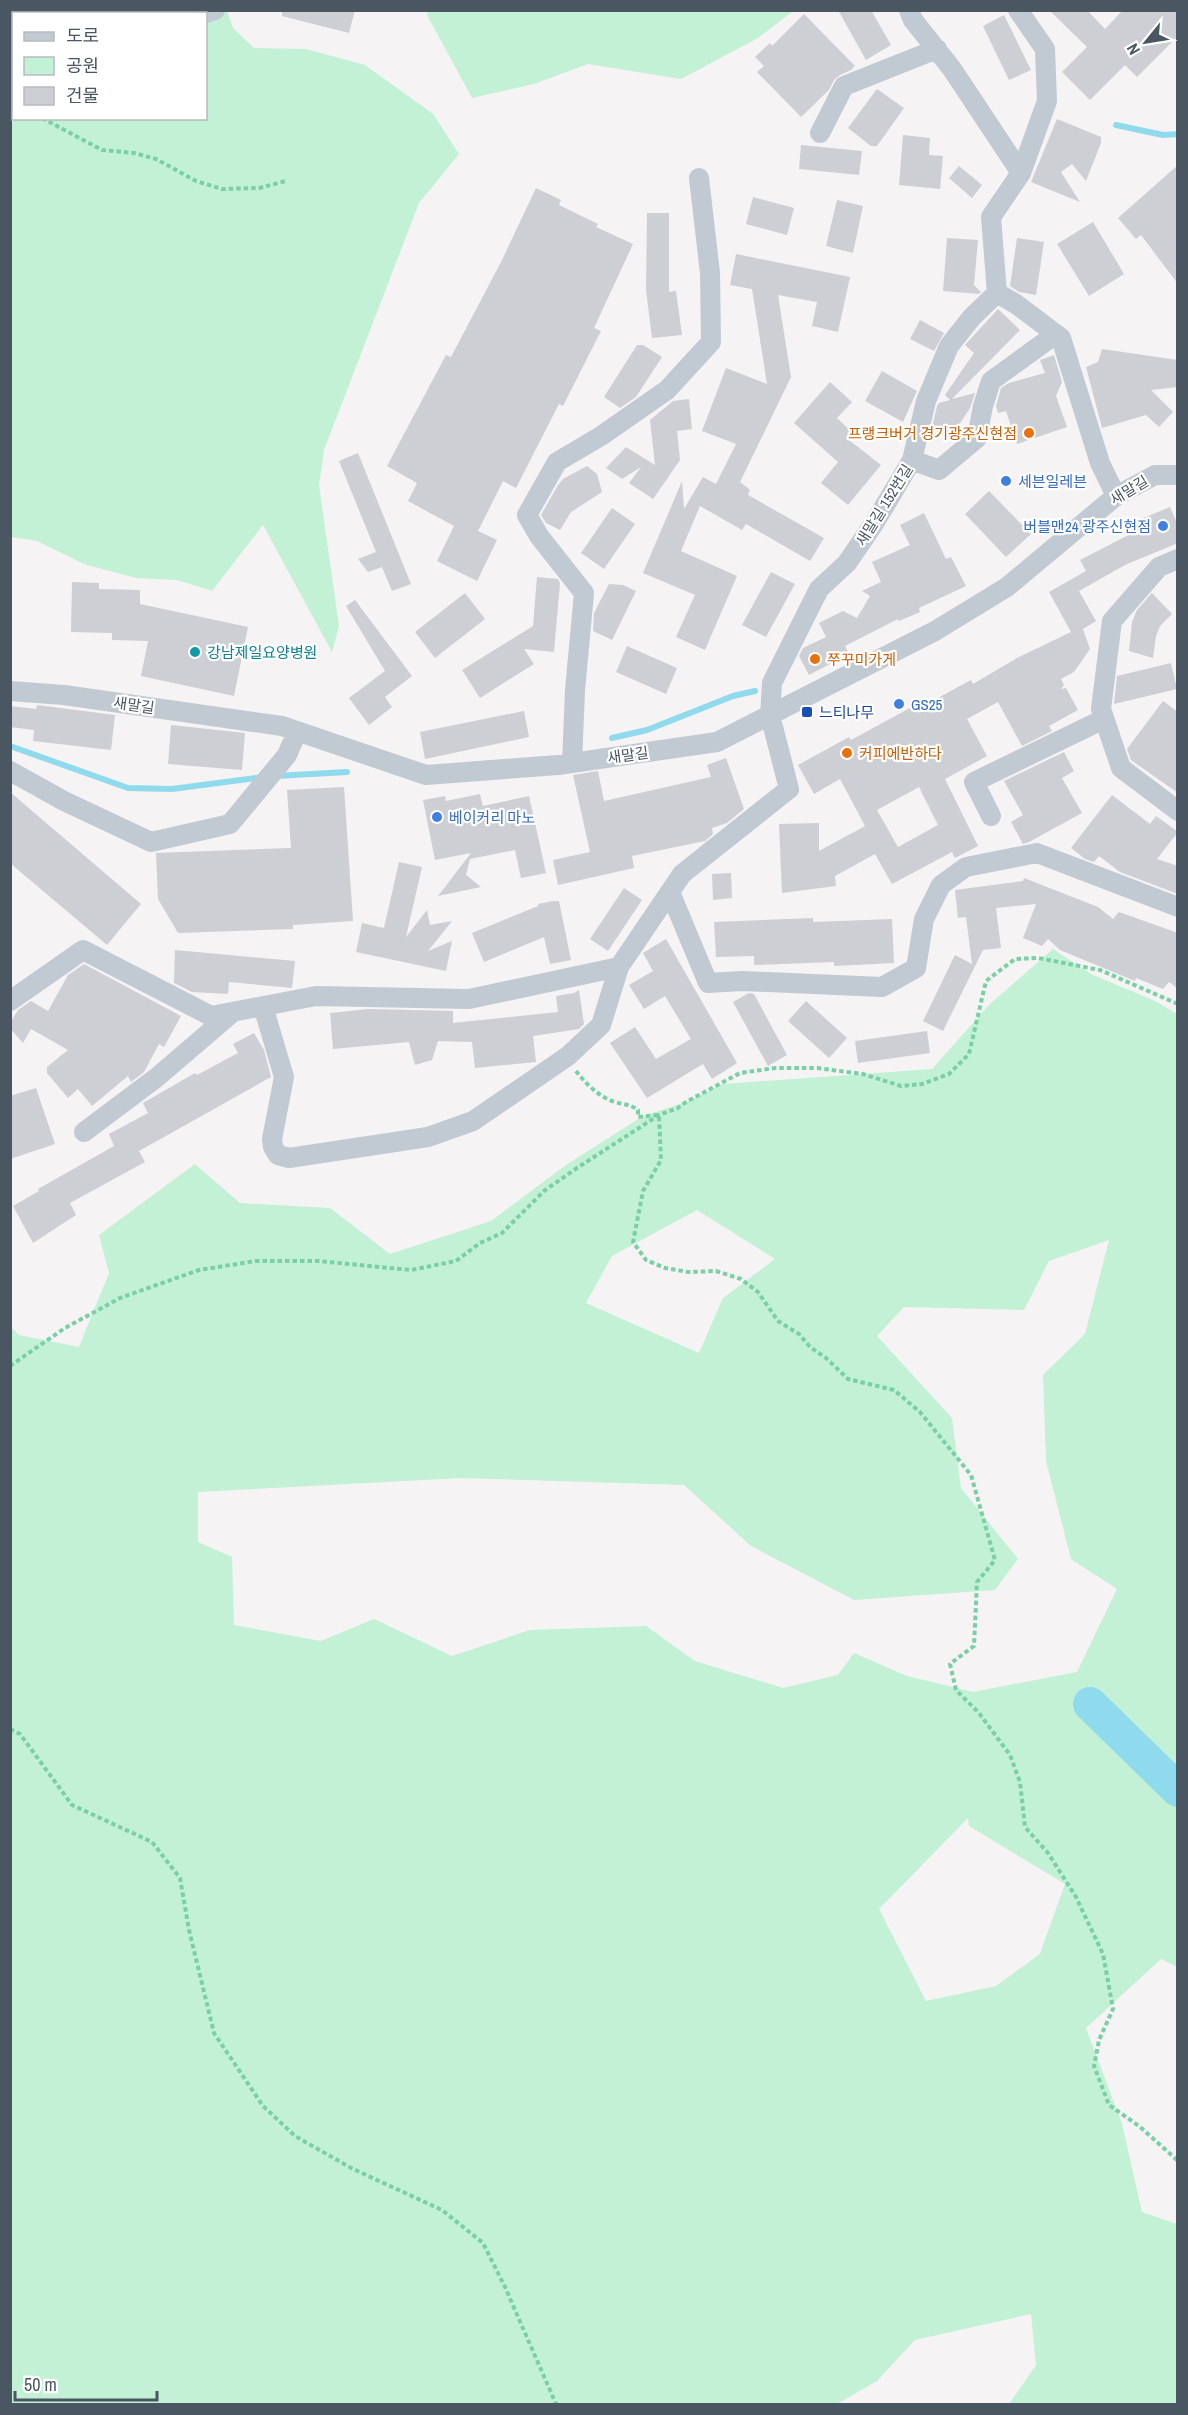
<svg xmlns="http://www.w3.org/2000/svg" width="1188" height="2415" font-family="'Archivo Narrow','Noto Sans KR',sans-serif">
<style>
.green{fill:#c3f1d5;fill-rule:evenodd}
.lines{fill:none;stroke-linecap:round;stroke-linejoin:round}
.stream{stroke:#90daee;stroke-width:6}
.river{stroke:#90daee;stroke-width:34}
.building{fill:#cdcfd5;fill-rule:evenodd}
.path{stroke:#7ad0a6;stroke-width:4;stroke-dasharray:4.5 3;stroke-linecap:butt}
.minor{stroke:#c1cad2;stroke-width:20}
.food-dot{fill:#e8710a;stroke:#fff;stroke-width:2}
.shop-dot{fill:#3f7fe0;stroke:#fff;stroke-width:2}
.culture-dot{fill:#0f9aa8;stroke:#fff;stroke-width:2}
.transit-dot{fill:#1a4fb4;stroke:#fff;stroke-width:2}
.labels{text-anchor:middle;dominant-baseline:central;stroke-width:4.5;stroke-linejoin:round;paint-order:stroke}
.food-label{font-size:15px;fill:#c56008;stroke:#fff;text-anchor:start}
.shop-label{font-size:15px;fill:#366cbe;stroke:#fff;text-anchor:start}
.street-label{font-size:15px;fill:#4a5661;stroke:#fff}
.culture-label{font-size:15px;fill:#0d838f;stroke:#fff;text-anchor:start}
.transit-label{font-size:15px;fill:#164399;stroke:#fff;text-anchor:start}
</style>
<rect width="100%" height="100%" fill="#f5f3f3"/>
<path class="green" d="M429,10H793V11L758,38L681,79L588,64L534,84L472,98L427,15Z
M10,11H227L233,28L254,48L306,49L365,65L433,114L459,154L419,203L324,450L319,485L339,626L332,652L263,525L212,591L177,580L136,578L84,564L37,541L12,537ZM14,14H206V118H14Z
M1053,949L1091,974L1155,1001L1177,1014V1967L1161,1959L1086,2028L1122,2124L1142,2212L1177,2224V2404H1009L1036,2365L1031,2314L915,2340L877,2381L837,2404H11V1327L19,1335L79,1347L109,1273L99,1235L195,1164L240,1203L330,1208L390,1254L491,1221L566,1165L643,1116L686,1102L723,1084L932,1069L990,1004ZM697,1210L775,1259L723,1298L699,1353L586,1303L612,1256ZM1109,1240L1085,1334L1043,1375L1046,1461L1071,1559L1117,1589L1077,1672L973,1692L907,1676L854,1653L838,1675L783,1688L695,1661L646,1626L530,1630L452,1656L374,1619L321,1641L234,1625L232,1557L198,1542V1492L461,1478L684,1485L751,1546L854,1600L995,1590L1018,1559L961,1488L952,1418L877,1336L904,1307L1024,1310L1049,1261ZM968,1818L969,1826L1065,1884L1040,1954L996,1986L926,2001L879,1909Z"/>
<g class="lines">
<path class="stream" d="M1116,125L1163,135L1178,134
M612,738L647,730L733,696L755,691
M10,746L128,788L172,789L263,777
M276,776L347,772"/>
<path class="river" d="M1090,1704L1178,1790"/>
</g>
<path class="building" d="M282,10H355L349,33L282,16Z
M838,10H871L891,45L866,60Z
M1049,10H1087L1105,29L1123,10H1178V36L1137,77L1125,65L1090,100L1062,72L1087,47Z
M804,14L855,66L852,68L853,69L840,75L834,80L829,90L801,117L757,72L764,66L755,57L770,43L772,46Z
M1004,15L1031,70L1009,80L983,26Z
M877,89L904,108L877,146H871L848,128Z
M1057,119L1101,137V143L1086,181L1072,164L1061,172L1080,202L1031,182Z
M903,135L930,138L929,155L943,156L940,189L899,185Z
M801,145L862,151L859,175L799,169Z
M1178,165V284L1141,235L1136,239L1118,218Z
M959,166L982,185L972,198L949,178Z
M536,188L561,200L559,205L598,224L596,227L633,244L594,328L601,331L563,406L559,404L516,488L503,481L478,531L497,540L477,581L437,561L454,526L408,501L417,483L387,466L446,355L451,357L501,262Z
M753,197L794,208L787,235L746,224Z
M837,200L863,206L853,253L826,246Z
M647,213H669V292L676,291L682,335L652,338L646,290Z
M1093,222L1124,274L1089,296L1057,244Z
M947,238L978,240L974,285L981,292L979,294L943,291Z
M1017,238L1044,242L1036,295L1019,292L1010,286Z
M736,254L850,277L838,332L812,326L817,302L778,295L791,377L740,482L750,490L748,495L824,538L810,561L746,524L742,530L700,506L681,551L737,576L705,650L676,637L695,595L643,573L682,481L684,509L703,477L716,484L736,444L702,431L726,368L767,384L752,289L730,285Z
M998,309L1020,330L952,399L975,393L970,408L949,440L932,428L937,406L939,403L950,400L945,395L974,353L965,345Z
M920,320L944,333L934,351L910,339Z
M637,345H643L662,357L636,397L620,408L604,397Z
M1102,349L1178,360V387L1151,390L1173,412L1159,427L1146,415L1102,428L1086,367L1098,362Z
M1054,355L1062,382L1056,396L1067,427L1017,444L1006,411L998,413L996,406L1001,388L1009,383L1045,373L1040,360Z
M882,371L917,391L903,422L865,401Z
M830,382L852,402L837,418L854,434L849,440L881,465L848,505L821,483L838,462L794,423Z
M689,399L692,429L677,431L680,460L653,499L629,483L641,467L622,479L606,468L626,447L655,465L650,420L673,401Z
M358,453L411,584L392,591L382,567L368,572L358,559L376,552L339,461Z
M587,466L597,474L602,492L571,512L560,530L546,523L541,515L558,485L563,479Z
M989,491L1031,534L1006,557L965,514Z
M1170,507L1178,525V543L1125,565L1079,591L1096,621L1083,629L1090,649L1074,672L1061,679L1064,685L1061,689L1066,688L1078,710L1049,726L1052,731L1022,746L998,702L967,719L987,756L945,779L978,846L955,858L952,852L892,884L875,854L835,876L836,886L782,893L779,824L819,823V851L865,826L840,779L814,794L798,765L849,737L851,740L910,708L912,712L971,680L973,684L1017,658L1071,632L1049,592L1086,571L1080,560L1144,527L1141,519ZM919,787L938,825L898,847L877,810Z
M612,508L635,524L604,569L581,553Z
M924,513L946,559L951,557L966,586L919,608L920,612L899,621L898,619L845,646L849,654L809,675L799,656L803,648L826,637L819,623L843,611L857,618L870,596L862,591L881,582L872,562L910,545L900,525Z
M771,572L795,584L766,637L742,625Z
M537,577L558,579L560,583L554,652L524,649L534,664L480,698L462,670L533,626Z
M72,582L99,583V589L140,590V604L248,627L234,696L141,676L148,641L112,640V633L71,632Z
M609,584L623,585L636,591L612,640L593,631L594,613Z
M465,593L485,619L435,658L415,632Z
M1152,593L1172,614L1160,626L1156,636L1153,658L1129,651L1132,622L1137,610Z
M355,600L412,676L385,697L392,707L369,725L349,698L385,671L346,606Z
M627,646L677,668L666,694L616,672Z
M1171,663L1177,689L1114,704L1117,676Z
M1163,701L1178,712V793L1131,760L1127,749Z
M37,705L115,715L111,750L33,741L34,730L10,727V706L36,709Z
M524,711L529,737L425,759L420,732Z
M171,725L245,733L242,770L168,764Z
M1064,752L1074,771L1062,778L1082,813L1029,842L1023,844L1011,822L1023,815L1004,781Z
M726,758L744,809L727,823L712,828L713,834L705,841L632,856L634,868L558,885L553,860L590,852L573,775L598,771L604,801L711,777L707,765Z
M344,787L353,921L293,925V929L178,933L158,899L156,853L291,848L287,790Z
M10,792L141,904L107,945L10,863Z
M480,794L483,806L529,796L546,873L521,878L515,850L470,859L466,875L481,887L438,896L471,853L435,860L423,800L445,796L446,801Z
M1112,795L1150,824L1156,816L1178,832L1157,859L1178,866V894L1120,872L1099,856L1094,862L1085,859L1071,848Z
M399,862L422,867L406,937L427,910L430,925L452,921L428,951L452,941L446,971L356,952L362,923L384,928Z
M731,873L732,898L713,900L712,874Z
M1024,878L1098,907L1113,919L1119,912L1178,933V989L1169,982L1163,989L1136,978L1135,981L1060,950L1048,939L1042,946L1023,938L1036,904L996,908L1001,948L983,950L943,1031L923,1021L955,955L972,964L966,917L958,918L955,890L1023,881Z
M624,888L642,900L608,951L590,939Z
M553,901H559L571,960L550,964L544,937L484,962L472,933L538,906V904Z
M813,918V922L892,919L894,963L834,966V962L754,965V956L716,957L714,922Z
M666,939L737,1063L712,1079L703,1064L647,1098L610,1043L635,1027L656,1059L691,1039L665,996L644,1009L629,985L653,971L643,953Z
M175,950L295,961L292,988L229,982L228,994L192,992L174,983Z
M84,964L181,1016L164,1047L159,1044L144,1072L131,1082L128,1076L92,1106L78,1089L68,1098L47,1073V1067L68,1050L31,1029L23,1043L10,1028V1023L18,1010L31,1001L48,1011L68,975Z
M579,990L584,1024L579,1029L533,1036L536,1062L475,1068L472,1042L438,1041L432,1060L415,1065L409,1042L333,1049L330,1013L369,1009L453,1011V1023L558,1012L556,996L574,993Z
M749,993L754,994L787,1055L768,1066L733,1002Z
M806,1001L847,1038L829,1058L788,1021Z
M927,1031L930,1053L858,1063L855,1041Z
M254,1033L264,1050L271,1077L139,1151L145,1162L70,1203L76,1215L33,1243L13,1206L39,1191L38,1189L114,1146L109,1134L148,1113L143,1103L195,1073L197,1075L238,1053L233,1044Z
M36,1088L55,1144L10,1159V1096Z"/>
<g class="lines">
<path class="path" d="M10,107L14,108
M42,118L102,150L134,153L156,159L196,181L222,189L259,188L286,181
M576,1071C586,1084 599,1097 615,1102C624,1105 630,1104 638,1110V1117L659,1115L661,1160L643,1191L633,1242L646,1260L665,1268L688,1272L716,1271L741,1279L758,1292L778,1321L799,1334L810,1347L826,1358L848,1379L894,1390L920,1412L971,1475L995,1560L977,1582L974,1646L950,1664L956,1690L979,1713L1010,1755L1020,1782L1025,1827L1048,1853L1076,1897L1103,1954L1113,2009L1099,2040L1094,2066L1109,2105L1139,2126L1178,2161
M10,1366L65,1328L120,1298L199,1270L256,1261H318L411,1270L456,1261L480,1243L502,1233L544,1191L577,1168L659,1115L678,1108L686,1102L740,1073L775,1068H817L863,1074L901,1086L922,1084L949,1074L969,1054L986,981L1015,959L1038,958L1100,970L1178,1004
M10,1729L20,1734L72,1805L152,1842L180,1878L189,1930L214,2033L263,2106L295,2136L351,2168L442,2210L483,2243L505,2287L556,2404"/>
<path class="minor" d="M37,10L44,14
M1018,10L1045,49L1047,101L1021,173
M203,14L215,10
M820,133L844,86L937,49
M997,293L1016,304L1061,338L1100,463L1116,496
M912,460L939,470L977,438L983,406L991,381L1056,334
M1178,559L1159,567L1112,621L1101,709L1121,768L1178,811
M10,691L64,695L282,726L426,775L558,765L717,742L935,631L1007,587L1116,496L1155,475H1178
M572,763L575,690L584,593L539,536L527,515L557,462L601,436L667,390L711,342L710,273L699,178
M10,771L64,801L151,842L230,824L287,755L297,732
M991,816L974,782L1104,719
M670,892L708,983L742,981L882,987L916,968L924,919L941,885L966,867L1037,853L1178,907
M10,1001L83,950L211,1016L316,996L469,999L619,967L682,874L789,789L770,715L772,683L819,589L847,563L875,522L912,460L926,401L949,346L972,317L997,293L991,217L1021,173L952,69L913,20L909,10
M263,1006L284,1077L272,1139L273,1147L278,1155L289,1158L428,1137L473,1121L568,1056L601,1025L619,967
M84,1132L156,1078L232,1013"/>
</g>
<g class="food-dot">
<circle cx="1029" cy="433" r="6"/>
<circle cx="815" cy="659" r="6"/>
<circle cx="847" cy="753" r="6"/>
</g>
<g class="shop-dot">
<circle cx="1006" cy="481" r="6"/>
<circle cx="1163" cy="526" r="6"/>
<circle cx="899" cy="704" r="6"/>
<circle cx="437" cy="817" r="6"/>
</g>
<circle class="culture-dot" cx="195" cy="652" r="6"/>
<rect class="transit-dot" x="801" y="706" width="12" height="12" rx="3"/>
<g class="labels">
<g class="food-label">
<text x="1017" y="433" text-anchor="end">프랭크버거 경기광주신현점</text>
<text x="827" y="659">쭈꾸미가게</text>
<text x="859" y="753">커피에반하다</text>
</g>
<g class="shop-label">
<text x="1018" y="481">세븐일레븐</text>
<text x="1151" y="526" text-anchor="end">버블맨24 광주신현점</text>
<text x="911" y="704">GS25</text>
<text x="449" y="817">베이커리 마노</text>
</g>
<g class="street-label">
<text transform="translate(1129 490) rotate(-31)">새말길</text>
<text transform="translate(884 505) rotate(-58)">새말길 152번길</text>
<text transform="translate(134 705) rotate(8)">새말길</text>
<text transform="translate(628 755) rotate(-8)">새말길</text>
</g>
<g class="culture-label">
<text x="207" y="652">강남제일요양병원</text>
</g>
<g class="transit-label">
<text x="819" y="712">느티나무</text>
</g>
</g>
<rect width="1188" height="2415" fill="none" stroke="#4a5661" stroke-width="24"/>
<rect x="12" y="12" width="195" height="108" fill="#ffffff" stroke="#b7bbc0" stroke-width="1.5"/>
<rect x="24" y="32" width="30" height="9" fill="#c1cad2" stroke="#b7bbc0" stroke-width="1.5"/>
<text x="66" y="42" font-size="18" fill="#4a5661">도로</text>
<rect x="24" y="57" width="30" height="18" fill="#c3f1d5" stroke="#b7bbc0" stroke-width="1.5"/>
<text x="66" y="72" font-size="18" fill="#4a5661">공원</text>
<rect x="24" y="87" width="30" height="18" fill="#cdcfd5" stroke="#b7bbc0" stroke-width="1.5"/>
<text x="66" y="102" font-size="18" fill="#4a5661">건물</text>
<g transform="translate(1146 42) rotate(240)" stroke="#ffffff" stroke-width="4.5" paint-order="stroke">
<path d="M0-4.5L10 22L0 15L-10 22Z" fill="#4a5661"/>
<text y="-9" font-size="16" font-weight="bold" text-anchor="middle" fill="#4a5661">N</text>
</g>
<path d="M15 2391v9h142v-9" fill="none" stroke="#4a5661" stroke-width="3"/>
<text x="24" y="2391" font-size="18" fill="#4a5661" stroke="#ffffff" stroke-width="4.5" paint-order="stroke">50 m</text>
</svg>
